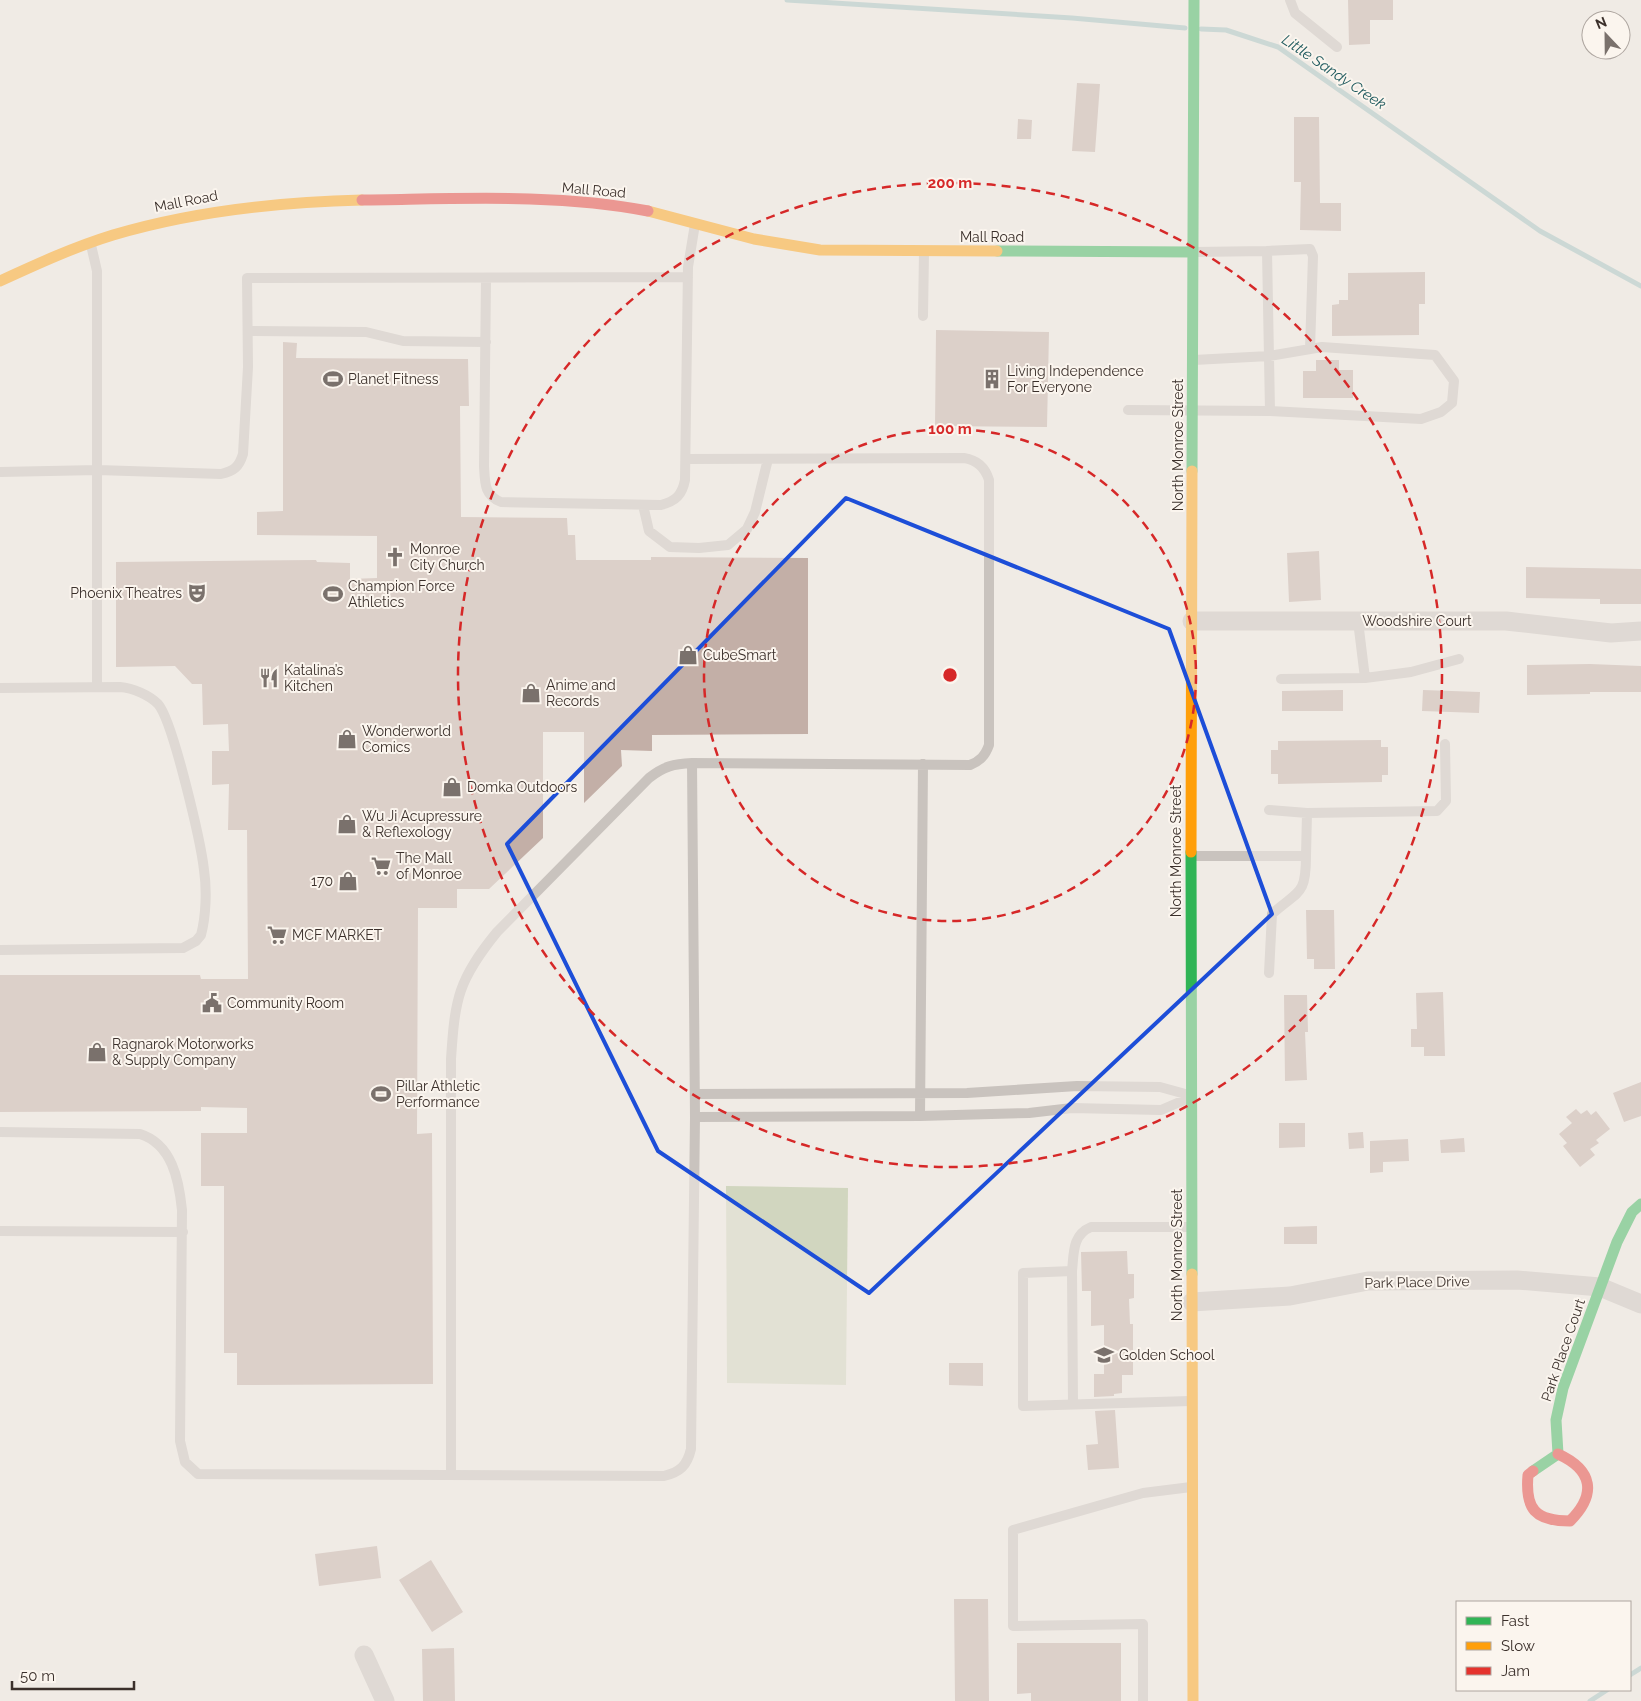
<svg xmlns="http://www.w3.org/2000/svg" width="1641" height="1701" font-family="Raleway,sans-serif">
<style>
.green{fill:#d1d6bf}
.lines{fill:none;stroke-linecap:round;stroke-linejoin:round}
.stream{stroke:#a1c2c1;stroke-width:5}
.building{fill:#c3afa7}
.lane{stroke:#c9c3be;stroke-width:10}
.street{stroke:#c9c3be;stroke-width:19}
.fast{stroke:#30b455;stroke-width:11}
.slow{stroke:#ff9f0a;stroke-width:11}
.jam{stroke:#e5322d;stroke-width:11}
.marked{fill:none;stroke:#1d4ed8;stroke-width:4;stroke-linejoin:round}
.ring{fill:none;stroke:#d62828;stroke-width:2.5;stroke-dasharray:9 6}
.labels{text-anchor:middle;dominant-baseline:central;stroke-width:4;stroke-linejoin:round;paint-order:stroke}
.street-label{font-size:14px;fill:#3b302b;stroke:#fbf5ee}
.poi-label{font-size:14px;fill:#3b302b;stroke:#fbf5ee;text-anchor:start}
.water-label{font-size:15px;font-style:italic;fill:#1f5a5e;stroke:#fbf5ee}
.centre{fill:#d62828;stroke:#fbf5ee;stroke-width:2.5}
.ring-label{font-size:15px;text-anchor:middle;font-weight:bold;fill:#d62828;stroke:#fbf5ee;stroke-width:4;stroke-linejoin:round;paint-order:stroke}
</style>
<rect width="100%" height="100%" fill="#f0ebe5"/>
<path class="green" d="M726,1186L848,1188L846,1385L727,1383Z"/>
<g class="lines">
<path class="stream" d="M787,0L1072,18L1185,28
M1201,29L1226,30L1278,47L1540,231L1641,286
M1630,1675L1641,1668
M1590,1701L1607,1690"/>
</g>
<path class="building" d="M1348,0H1393V20H1370V44L1349,45Z
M1077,83L1100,84L1095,152L1072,151Z
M1294,117H1319L1320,203H1341V231L1300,230L1301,182H1294Z
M1018,119L1032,120L1031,139H1017Z
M1425,272V304H1419V335L1332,336V305L1339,304V300H1348V273Z
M936,330L1049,332L1047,427L935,426Z
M283,342L297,343L296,358L468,359L469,406H460L461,517L567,518L568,535H575L576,560H651V557L808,558V734L652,735V751L621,750L622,766L584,803V732H543V838L489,889H457V908H418L417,1134L432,1133L433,1384L237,1385V1353H224V1186H201V1133H247V1108L201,1107V1111L0,1112V975H200L201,979H248L247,830H228L229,784L212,785V751H229L228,724L203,725L202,684H192L175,666L116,667V562L316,560L317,562L350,563V579L377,578V536L257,535V512L283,511Z
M1316,360H1339V370H1353V398H1303V371H1316Z
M1319,551L1321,600L1289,602L1287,553Z
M1526,567L1641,569V604H1600V599L1526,598Z
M1590,664L1641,666V692H1590V694L1527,695V665Z
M1343,690V711H1282V691Z
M1423,690L1480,692L1479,713L1422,711Z
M1381,740V747H1388V775H1382V782L1278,784V774H1271V750H1278V741Z
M1306,910H1334L1335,969H1314V959H1307Z
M1443,992L1445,1056H1424V1047H1411V1029H1417L1416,993Z
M1284,995H1307L1308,1032H1305L1307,1080L1285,1081Z
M1641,1082V1116L1624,1122L1613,1093Z
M1576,1109L1581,1114L1587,1110L1591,1115L1596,1111L1610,1129L1596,1140L1599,1143L1590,1149L1595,1155L1580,1167L1563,1146L1567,1143L1559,1134L1572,1123L1566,1117Z
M1279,1123H1305V1147L1279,1148Z
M1363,1132L1364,1148L1349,1149L1348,1133Z
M1464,1138L1465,1152L1441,1153L1440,1140Z
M1408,1139L1409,1161L1383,1162V1172L1370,1173V1141Z
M1317,1226V1244H1284V1227Z
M1127,1251L1128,1274H1134V1298L1129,1299L1130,1324H1133V1375H1122V1393L1114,1394V1396L1094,1397V1374H1104V1325L1091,1326V1291H1082L1081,1252Z
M949,1363H983V1386L949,1385Z
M1115,1410L1119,1468L1088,1470L1086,1445L1098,1444L1095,1411Z
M377,1546L381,1578L319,1586L315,1554Z
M431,1560L463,1612L432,1632L399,1580Z
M954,1599H988L989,1701H955Z
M1017,1643H1121V1701H1031V1693L1017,1694Z
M454,1648L455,1701H423L422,1649Z"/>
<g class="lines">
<path class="lane" d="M1290,0L1295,13L1337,47
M91,245L97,271V686
M1267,251L1310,249L1313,256L1310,349
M486,278L484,466C485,483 484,495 501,502L661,505C676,501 682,495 685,480L688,267L695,224
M923,316L924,252
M248,331L366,332L403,341L486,342
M1194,360L1269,356L1322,347L1435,355L1454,381L1452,403L1441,412L1421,419L1270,411
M1128,410L1270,411L1267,251L1195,252
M0,472L98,470L221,474C234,471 239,467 243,454L248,367L247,278L688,277
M643,505L649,531L670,547L699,548L728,545L747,529L755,512L768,459
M1358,621L1365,678L1411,672L1459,659
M1281,679L1365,678
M0,688L120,687C133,688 149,695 158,704C173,721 201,843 204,870C207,890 206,916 201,935L196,941L183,948L0,950
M1269,810L1307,813L1437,811L1446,801L1445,744
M1192,856H1306L1307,813
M1269,973L1272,914C1298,890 1306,897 1306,856
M695,1094L967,1093L1077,1086L1160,1087L1189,1095
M920,1116L923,764
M695,1117L920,1116L1029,1113L1072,1108L1161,1110L1189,1098
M0,1132L140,1134C172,1144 179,1180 182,1210L180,1441L185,1462L198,1474L664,1476C680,1472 687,1466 691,1449L695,1117L692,763
M0,1231L183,1232
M1072,1271L1073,1404
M1190,1401L1023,1406V1273L1072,1271C1074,1253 1072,1235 1091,1227H1191
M451,1475V1059C455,998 458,980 497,932L649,778C664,766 674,764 692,763L970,765C980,761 985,756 989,745V480C985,467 977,460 964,458L686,459
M1143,1701V1624L1013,1626V1530L1143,1493L1191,1487"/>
<path class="street" d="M1192,621H1506L1611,633L1641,631
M1192,1302L1290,1296L1368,1281L1517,1280L1600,1287L1641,1304
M364,1655L385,1701"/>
<path class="fast" d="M997,251L1193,252
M1192,471L1194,0
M1191,852L1192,1274
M1533,1471L1558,1454L1556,1420L1563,1388L1617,1242L1632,1212L1641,1204"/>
<path class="slow" d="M648,211L754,239L820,250L997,251
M0,281C37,264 74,247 113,235C194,211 278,202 362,200
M1191,852L1192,471
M1192,1274L1193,1701"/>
<path class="jam" d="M362,200C454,199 557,193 648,211
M1533,1471L1528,1475C1525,1509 1535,1521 1570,1521C1597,1494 1593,1470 1558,1454"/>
</g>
<path d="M0 0H1641V1701H0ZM846,498L1169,629L1272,914L869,1293L658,1151L507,844Z" fill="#f0ebe5" fill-opacity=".55" fill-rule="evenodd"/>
<path class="marked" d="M846,498L1169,629L1272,914L869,1293L658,1151L507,844Z"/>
<g class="ring">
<circle cx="950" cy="675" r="246"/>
<circle cx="950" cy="675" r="492"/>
</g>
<defs>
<symbol id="stadium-bare" viewBox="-9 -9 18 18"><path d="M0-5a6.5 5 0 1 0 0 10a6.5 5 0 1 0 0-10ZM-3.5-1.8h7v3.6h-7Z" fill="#7a716c" stroke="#fbf5ee" stroke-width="2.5" paint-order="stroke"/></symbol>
<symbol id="building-bare" viewBox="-9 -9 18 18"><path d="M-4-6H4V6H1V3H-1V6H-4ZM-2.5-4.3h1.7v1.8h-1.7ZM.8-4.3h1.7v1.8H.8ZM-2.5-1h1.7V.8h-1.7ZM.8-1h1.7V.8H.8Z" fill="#7a716c" stroke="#fbf5ee" stroke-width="2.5" paint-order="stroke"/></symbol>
<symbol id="church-bare" viewBox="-9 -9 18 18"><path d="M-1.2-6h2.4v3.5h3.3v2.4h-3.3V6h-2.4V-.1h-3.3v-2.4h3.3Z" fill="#7a716c" stroke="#fbf5ee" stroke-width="2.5" paint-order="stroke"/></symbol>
<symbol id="theatre-bare" viewBox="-9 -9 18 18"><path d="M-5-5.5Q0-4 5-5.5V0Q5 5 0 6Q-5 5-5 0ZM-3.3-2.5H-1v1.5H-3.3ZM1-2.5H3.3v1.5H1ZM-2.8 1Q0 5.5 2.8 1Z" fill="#7a716c" stroke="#fbf5ee" stroke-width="2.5" paint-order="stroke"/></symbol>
<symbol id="shop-bare" viewBox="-9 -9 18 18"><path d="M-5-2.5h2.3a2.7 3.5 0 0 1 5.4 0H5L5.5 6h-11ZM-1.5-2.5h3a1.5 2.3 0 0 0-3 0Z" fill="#7a716c" stroke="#fbf5ee" stroke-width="2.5" paint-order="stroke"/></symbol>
<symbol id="restaurant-bare" viewBox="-9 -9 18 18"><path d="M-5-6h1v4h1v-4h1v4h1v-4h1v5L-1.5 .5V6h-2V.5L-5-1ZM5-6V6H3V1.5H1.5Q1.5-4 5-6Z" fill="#7a716c" stroke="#fbf5ee" stroke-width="2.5" paint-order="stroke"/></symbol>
<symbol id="supermarket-bare" viewBox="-9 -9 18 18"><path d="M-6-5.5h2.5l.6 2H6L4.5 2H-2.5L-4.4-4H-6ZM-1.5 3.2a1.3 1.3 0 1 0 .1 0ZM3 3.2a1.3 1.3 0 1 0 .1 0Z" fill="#7a716c" stroke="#fbf5ee" stroke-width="2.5" paint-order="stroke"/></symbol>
<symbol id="civic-bare" viewBox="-9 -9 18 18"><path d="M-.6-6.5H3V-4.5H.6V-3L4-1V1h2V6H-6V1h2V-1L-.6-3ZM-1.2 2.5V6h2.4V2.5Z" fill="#7a716c" stroke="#fbf5ee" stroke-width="2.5" paint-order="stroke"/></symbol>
<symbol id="school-bare" viewBox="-9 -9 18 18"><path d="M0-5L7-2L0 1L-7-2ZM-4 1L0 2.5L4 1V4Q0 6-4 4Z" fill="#7a716c" stroke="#fbf5ee" stroke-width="2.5" paint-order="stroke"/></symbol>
</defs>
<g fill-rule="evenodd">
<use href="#stadium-bare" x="319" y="365" width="28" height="28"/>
<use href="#building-bare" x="978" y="365" width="28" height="28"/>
<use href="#church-bare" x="381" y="543" width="28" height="28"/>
<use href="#theatre-bare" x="183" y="579" width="28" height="28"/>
<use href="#stadium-bare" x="319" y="580" width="28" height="28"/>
<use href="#shop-bare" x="674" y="641" width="28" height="28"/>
<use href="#restaurant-bare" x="255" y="664" width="28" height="28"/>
<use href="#shop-bare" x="517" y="679" width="28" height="28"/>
<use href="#shop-bare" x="333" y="725" width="28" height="28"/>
<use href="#shop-bare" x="438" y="773" width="28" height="28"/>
<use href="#shop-bare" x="333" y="810" width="28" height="28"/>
<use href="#supermarket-bare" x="367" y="852" width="28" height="28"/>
<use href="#shop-bare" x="334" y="867" width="28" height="28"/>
<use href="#supermarket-bare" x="263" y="921" width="28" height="28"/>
<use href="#civic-bare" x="198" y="989" width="28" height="28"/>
<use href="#shop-bare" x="83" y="1038" width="28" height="28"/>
<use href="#stadium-bare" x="367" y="1080" width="28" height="28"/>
<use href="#school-bare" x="1090" y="1341" width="28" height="28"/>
</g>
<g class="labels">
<g class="street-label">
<text transform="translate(594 190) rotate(5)">Mall Road</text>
<text transform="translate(186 201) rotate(-11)">Mall Road</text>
<text x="992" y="237">Mall Road</text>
<text transform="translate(1178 445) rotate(-90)">North Monroe Street</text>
<text x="1417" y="621">Woodshire Court</text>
<text transform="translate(1176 851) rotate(-90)">North Monroe Street</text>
<text transform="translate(1177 1255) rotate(-90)">North Monroe Street</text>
<text transform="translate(1417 1282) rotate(-1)">Park Place Drive</text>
<text transform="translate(1563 1350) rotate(-71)">Park Place Court</text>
</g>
<g class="poi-label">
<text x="1007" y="371">Living Independence<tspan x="1007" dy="16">For Everyone</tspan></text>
<text x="348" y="379">Planet Fitness</text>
<text x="410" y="549">Monroe<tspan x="410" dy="16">City Church</tspan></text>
<text x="348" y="586">Champion Force<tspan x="348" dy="16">Athletics</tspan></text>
<text x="182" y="593" text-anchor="end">Phoenix Theatres</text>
<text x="703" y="655">CubeSmart</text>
<text x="284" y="670">Katalina’s<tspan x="284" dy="16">Kitchen</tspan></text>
<text x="546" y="685">Anime and<tspan x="546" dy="16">Records</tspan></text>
<text x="362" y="731">Wonderworld<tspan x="362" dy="16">Comics</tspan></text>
<text x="467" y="787">Domka Outdoors</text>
<text x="362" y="816">Wu Ji Acupressure<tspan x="362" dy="16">&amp; Reflexology</tspan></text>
<text x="396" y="858">The Mall<tspan x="396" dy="16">of Monroe</tspan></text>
<text x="333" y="881" text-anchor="end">170</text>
<text x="292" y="935">MCF MARKET</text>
<text x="227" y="1003">Community Room</text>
<text x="112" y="1044">Ragnarok Motorworks<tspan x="112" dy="16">&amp; Supply Company</tspan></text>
<text x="396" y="1086">Pillar Athletic<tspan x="396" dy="16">Performance</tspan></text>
<text x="1119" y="1355">Golden School</text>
</g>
<g class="water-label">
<text transform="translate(1334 72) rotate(34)">Little Sandy Creek</text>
</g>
</g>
<circle cx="950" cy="675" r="8" class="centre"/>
<g class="ring-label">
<text x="950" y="188">200 m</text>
<text x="950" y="434">100 m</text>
</g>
<rect x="1456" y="1601" width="175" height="90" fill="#fbf5ee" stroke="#aea6a0"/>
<rect x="1466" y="1617" width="25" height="8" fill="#30b455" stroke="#aea6a0"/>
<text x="1501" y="1626" font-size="15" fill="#3b302b">Fast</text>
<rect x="1466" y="1642" width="25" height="8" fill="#ff9f0a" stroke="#aea6a0"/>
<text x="1501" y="1651" font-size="15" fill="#3b302b">Slow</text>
<rect x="1466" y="1667" width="25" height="8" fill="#e5322d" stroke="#aea6a0"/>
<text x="1501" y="1676" font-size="15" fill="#3b302b">Jam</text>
<g transform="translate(1606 35) rotate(338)"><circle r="24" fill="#fbf5ee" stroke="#aea6a0"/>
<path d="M0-4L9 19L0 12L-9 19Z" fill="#7a716c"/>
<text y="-8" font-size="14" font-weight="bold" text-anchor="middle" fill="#3b302b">N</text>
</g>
<path d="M12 1681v8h122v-8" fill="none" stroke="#3b302b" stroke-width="2.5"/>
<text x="20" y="1681" font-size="15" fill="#3b302b" stroke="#fbf5ee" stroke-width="4" paint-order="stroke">50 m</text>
</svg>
